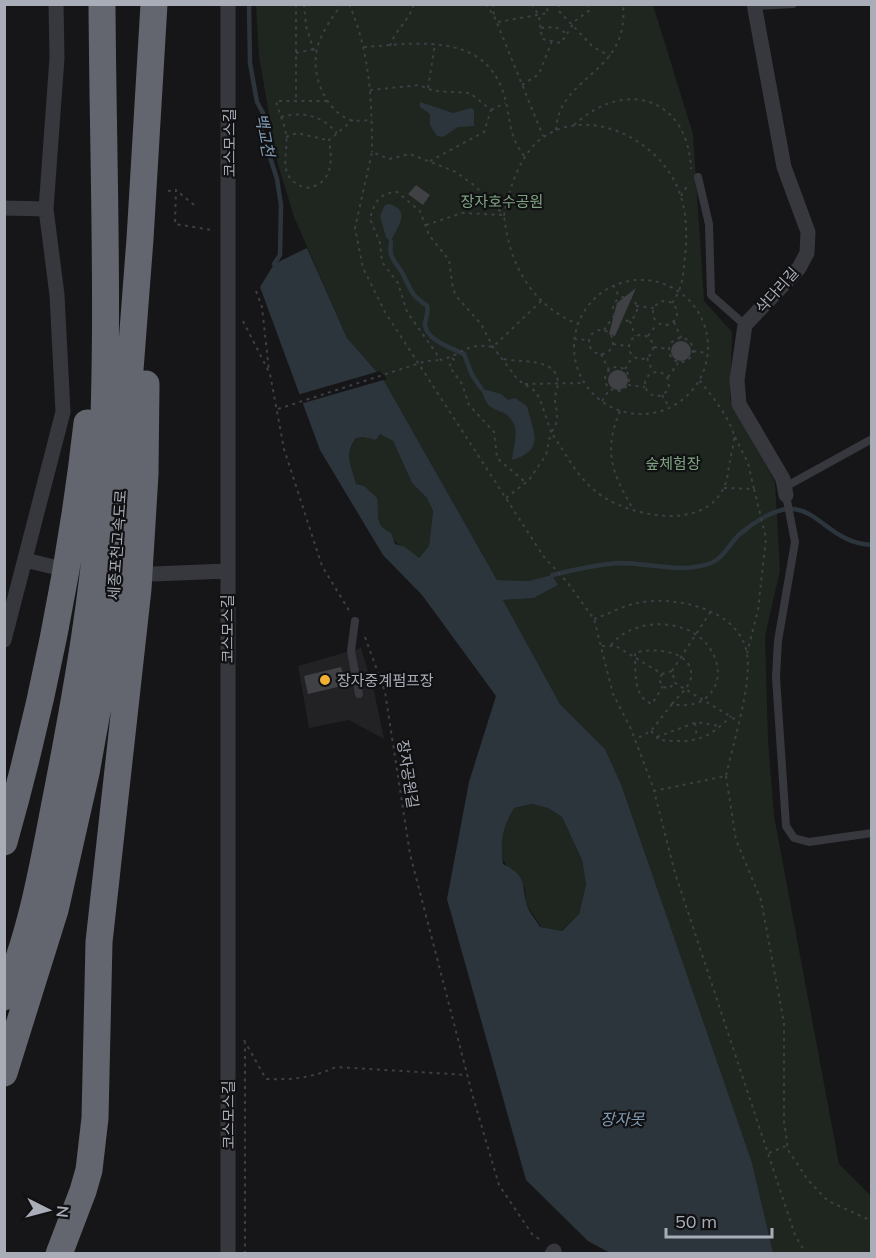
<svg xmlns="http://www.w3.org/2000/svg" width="876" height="1258" font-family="Mulish,'Noto Sans KR',sans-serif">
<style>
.built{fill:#222225}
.green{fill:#1e261f}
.water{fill:#2c353c;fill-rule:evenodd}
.pier{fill:#161618}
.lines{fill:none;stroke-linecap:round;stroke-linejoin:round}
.stream{stroke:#2c353c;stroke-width:4.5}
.building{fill:#404145}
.path{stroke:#3d3f44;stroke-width:2;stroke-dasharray:3 4.5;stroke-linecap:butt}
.service{stroke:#37383d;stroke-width:8}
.minor{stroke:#37383d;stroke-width:15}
.motorway{stroke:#63666e;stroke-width:27}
.poi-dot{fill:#f2b134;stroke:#111113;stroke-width:2}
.labels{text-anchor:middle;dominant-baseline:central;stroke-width:4.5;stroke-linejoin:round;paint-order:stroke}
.street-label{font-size:15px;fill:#a8adb8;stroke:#111113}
.park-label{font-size:15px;fill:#7fa381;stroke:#111113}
.poi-label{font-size:15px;fill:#a8adb8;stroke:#111113;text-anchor:start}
.water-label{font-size:16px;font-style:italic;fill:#7f9bb3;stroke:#111113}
</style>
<rect width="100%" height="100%" fill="#161618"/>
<path class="built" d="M361,648L374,691L384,739L349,720L309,728L298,666Z"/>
<path class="green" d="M256,5H653L693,134L704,301L732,332L730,400L775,482L780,571L765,636L768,741L774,816L839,1164L871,1196V1253H772L753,1168L621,784L605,749L560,704L503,600L534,598L558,585L552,575L528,581L497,580L383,379L347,338L294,217L277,161L259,56Z
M380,434L393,441L412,483L427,498L433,511L429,546L419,558C400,548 389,537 376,520L378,504L356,484L347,456L356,438L363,437L376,440Z
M532,804L548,808L562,817L582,860L586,884L579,914L561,931L541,927L526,904L525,888C496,857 493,847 514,808Z"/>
<path class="water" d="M420,102L453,113L471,108L474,110V126L458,127L443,137L437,136L430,125V114L420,107Z
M390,204C413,212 395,229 391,242L386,237L380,216L385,205Z
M307,248L347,338L383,379L497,580L528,581L552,575L558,585L534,598L503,600L560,704L605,749L621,784L752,1163L773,1253H610L588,1241L526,1180L447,899L469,782L496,696L422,595L383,555L320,450L260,287L274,264ZM380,434L393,441L412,483L427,498L433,511L429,546L419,558L405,547L395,544L391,533C373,525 380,514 377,498L364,486L356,484C351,463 343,458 356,438L363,437L376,440ZM532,804L548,808L562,817L582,860L586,884L579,914L562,931L540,927C536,920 527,910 526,902C522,881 525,875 503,864C500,839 502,830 514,808Z
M479,388L501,394L508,400L515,398L527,406C532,430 547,450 512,460C513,444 522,429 508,416C503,411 496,411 491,407C483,401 485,394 479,388Z"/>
<path class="pier" d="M380,371L387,379L300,404L297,395Z"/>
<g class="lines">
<path class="stream" d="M249,4L250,63L257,102L263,113L261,129L277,179L281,205L280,255L274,264
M391,242C388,260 397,262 404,276C412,293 411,294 427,306C429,313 425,319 425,325C427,341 452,348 464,354L472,375L481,388
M552,575C574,570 597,564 620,563C651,563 682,574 711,563C724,558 730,542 740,534C753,523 776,507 794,509C820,512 833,543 872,545"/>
</g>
<path class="building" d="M416,185L430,195L423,205L408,194Z
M636,288L615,336L609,334L617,303Z
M671 351a10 10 0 1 1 20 0a10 10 0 1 1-20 0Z
M608 380a10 10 0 1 1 20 0a10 10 0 1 1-20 0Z
M341,667L346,685L308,694L304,676Z"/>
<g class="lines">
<path class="path" d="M296,4V101
M304,4L306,26L315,54
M342,4C332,17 317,39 316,55C313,79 326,109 348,119C355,122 365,120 372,120
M349,4C370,52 372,101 372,152
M486,4L495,18L543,136
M493,4L494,15
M532,4L539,16L542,39L561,43L575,21L590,10L588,4
M559,4L558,10L593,47L610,56
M498,22L548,13L546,4
M541,28L555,27L566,33
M390,46C395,30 409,21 414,4
M364,47C412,44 480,31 502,89C512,115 506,134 525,157
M296,53L314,49
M522,85L539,74L552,41
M428,88L435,44
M370,90L419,85L434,91L470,93L491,110L484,132L430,161
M327,101H276C279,112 284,123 286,134C289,156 275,176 305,188C332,186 333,162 329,140L353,120
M491,110L505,103
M281,117C303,111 321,115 337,133
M574,125C625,78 688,97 691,169
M556,130C559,74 630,75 623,4
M286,137L297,133L327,140
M168,191L176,190
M681,196L689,183
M194,205L176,190L175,224L212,230
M426,225L462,213L504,215C509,264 531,305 578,324
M574 347a67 67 0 1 1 134 0a67 67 0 1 1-134 0Z
M613,285L620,298
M256,291L262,307L269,371
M613 309a12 12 0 1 1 24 0a12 12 0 1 1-24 0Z
M653 313a12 12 0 1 1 24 0a12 12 0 1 1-24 0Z
M672,303C683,288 683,275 685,256C687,238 687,215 681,197C665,143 592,103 542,138C520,154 509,189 504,215L475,186L456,172L410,154L389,159L372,152L355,228L363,268L385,312L544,557L567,582L594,619L613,694L631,729L653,787L675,873L795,1235L806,1254
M636,306L654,308
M243,321L270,374L284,449L322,566L350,612
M630,321L635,336
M674,322L681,338
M589 342a12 12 0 1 1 24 0a12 12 0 1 1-24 0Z
M604,330L614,316
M629 347a12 12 0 1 1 24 0a12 12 0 1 1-24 0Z
M648,336L657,324
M669 350a12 12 0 1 1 24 0a12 12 0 1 1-24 0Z
M574,339L588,340
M613,344L628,346
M654,347L668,349
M693,351L707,353
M601,354L609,370
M452,358L454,360L449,366L462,384L469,405L494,432L497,458L525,482
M647,358L653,372
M504,359C522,363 557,357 558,383C558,390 554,395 555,401C557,414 560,422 551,432C566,454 579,481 602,496C633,517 705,531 724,487C728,480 728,469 730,461C731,454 734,445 734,438C734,423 709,392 699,380
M605 379a12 12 0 1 1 24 0a12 12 0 1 1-24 0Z
M625,369L633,356
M645 384a12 12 0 1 1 24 0a12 12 0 1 1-24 0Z
M668,377L678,363
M525,384L584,383
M628,385L645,387
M662,395L669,407
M602,401L610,389
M278,409L426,361L441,360
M620,411C603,451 612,473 633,509
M735,437L748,463L754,489
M724,488L754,489L766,538L758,610L747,653
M506,498L529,480L546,455L551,432L540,399L535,391L518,380L493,347L481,324L457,297L453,289L449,260L429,235L420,211L397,192C379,193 374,203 370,219L380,243L382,262L398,283L407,312L441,360C464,354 466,342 493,347L541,301
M594,619C608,614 623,606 637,603C675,595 740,609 747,654C752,685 733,743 726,776L654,791
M365,637L385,692L410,854L473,1097L499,1185L532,1234L542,1241
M611,645C633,617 688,617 709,647C731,679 709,712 672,704L651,731L636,739
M602,646H616L662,674L672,671L675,683L738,721
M672,671L711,611
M662,674L659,680L663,686L668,689L675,683
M663,686L652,704C632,697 636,670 635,653C652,647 695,650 691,678C689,688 678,696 672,704
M695,723L697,738
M651,731L659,740C693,743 707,741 731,716
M657,737L697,722L720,726
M726,776L736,840L761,900L784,1023V1121L788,1150L808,1180L828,1201L872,1221
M244,1040L266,1079C292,1080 312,1078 336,1067L467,1075
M769,1153L786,1146
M245,1254V1043"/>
<path class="service" d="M755,6L793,4
M698,177L709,224L711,295L745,325
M785,487L872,439
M786,495L795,542L778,641L776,677L786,826L794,838L809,842L872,833
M355,621L351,651L359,694"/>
<path class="minor" d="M228,4V1254
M754,4L784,167L808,232L807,253L799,268L745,325L737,380L739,404L783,479L786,495
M4,208L46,209
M25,560L54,567
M153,574L227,571
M4,640L63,412L57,295L46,209L57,58L56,4
M552,1254L554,1251"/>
<path class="motorway" d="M4,842C43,704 71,565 87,423
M4,997C33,931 44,858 58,788C77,689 95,589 101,488C110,328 103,165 102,4
M4,1073L55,910L86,773L109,645L140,239L154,4
M59,1254L83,1191L89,1170L95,1118L99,942L138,589L145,474L146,384"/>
</g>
<circle class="poi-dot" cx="325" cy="680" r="6"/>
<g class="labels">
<g class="street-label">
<text transform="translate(229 143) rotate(-90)">코스모스길</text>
<text transform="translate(777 290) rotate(-48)">삭다리길</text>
<text transform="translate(117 545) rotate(-86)">세종포천고속도로</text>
<text transform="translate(227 629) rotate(-90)">코스모스길</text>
<text transform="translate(408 774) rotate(81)">장자공원길</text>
<text transform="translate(228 1115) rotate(-90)">코스모스길</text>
</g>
<g class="park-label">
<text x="502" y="201">장자호수공원</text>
<text x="673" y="463">숲체험장</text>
</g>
<g class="poi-label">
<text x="337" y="680">장자중계펌프장</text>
</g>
<g class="water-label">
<text transform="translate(265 135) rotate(79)">백교천</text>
<text x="622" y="1119">장자못</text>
</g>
</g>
<rect width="876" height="1258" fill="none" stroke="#a8adb8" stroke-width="12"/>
<g transform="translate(48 1210) rotate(96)" stroke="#111113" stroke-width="4.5" paint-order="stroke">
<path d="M0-4.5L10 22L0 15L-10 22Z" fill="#a8adb8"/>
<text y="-9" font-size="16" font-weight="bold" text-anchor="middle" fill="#a8adb8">N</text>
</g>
<path d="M666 1228v9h106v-9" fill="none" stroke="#a8adb8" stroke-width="3"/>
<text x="675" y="1228" font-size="18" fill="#a8adb8" stroke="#111113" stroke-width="4.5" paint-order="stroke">50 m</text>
</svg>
